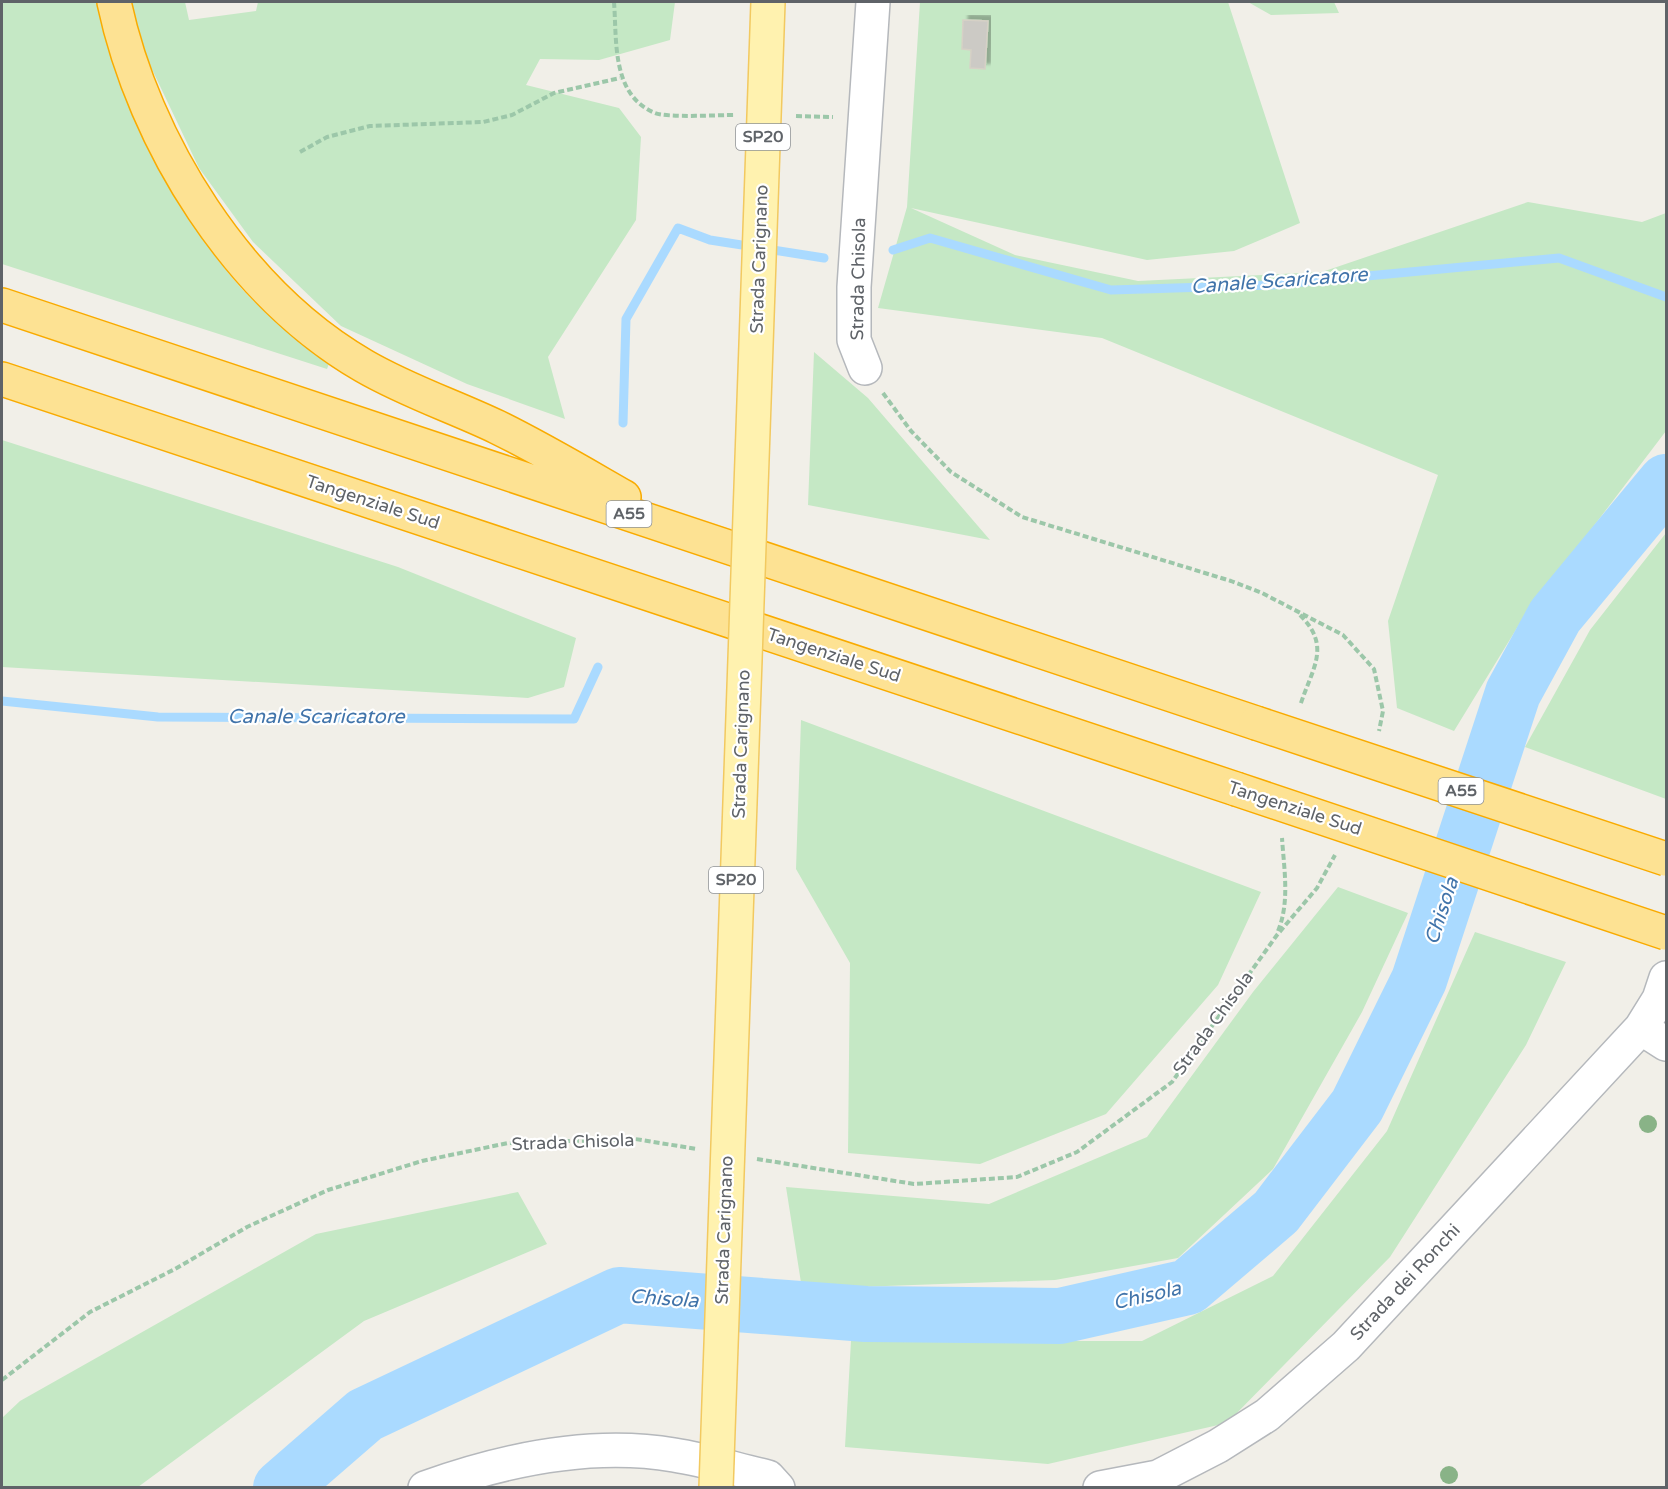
<svg xmlns="http://www.w3.org/2000/svg" width="1668" height="1489" font-family="'Varela Round',sans-serif">
<style>
.green{fill:#c5e8c5}
.lines{fill:none;stroke-linecap:round;stroke-linejoin:round}
.stream{stroke:#aadaff;stroke-width:9}
.river{stroke:#aadaff;stroke-width:56}
.building{fill:#cccac5;stroke:#d6d1c6;stroke-width:1.5;filter:url(#shadow)}
.minor-casing{stroke:#b5b8bc;stroke-width:36}
.highway-casing{stroke:#f9ab00;stroke-width:36}
.path{stroke:#9cc7a9;stroke-width:4;stroke-dasharray:6 3;stroke-linecap:butt}
.minor{stroke:#fff;stroke-width:33}
.highway{stroke:#fde293;stroke-width:33}
.major-bridge-casing{stroke:#f2c960;stroke-width:36;stroke-linecap:butt}
.highway-bridge-casing{stroke:#f9ab00;stroke-width:36;stroke-linecap:butt}
.major-bridge{stroke:#fff2af;stroke-width:33}
.highway-bridge{stroke:#fde293;stroke-width:33}
.tree{fill:#89b387}
.labels{text-anchor:middle;dominant-baseline:central;stroke-width:4.5;stroke-linejoin:round;paint-order:stroke}
.shield{fill:#fff;stroke:#8f9295;stroke-width:1.5}
.shield-label{font-size:16px;font-weight:bold;fill:#5f6368}
.street-label{font-size:18px;fill:#5f6368;stroke:#fff}
.water-label{font-size:20px;font-style:italic;fill:#4174aa;stroke:#fff}
</style>
<defs>
<filter id="shadow"><feDropShadow dx="5.5" dy="-5.5" stdDeviation="1.5" flood-color="#0004"/></filter>
</defs>
<rect width="100%" height="100%" fill="#f1efe8"/>
<path class="green" d="M2,2H98C126,104 170,209 242,289C268,317 299,339 330,361L327,369L2,264Z
M130,2H185L189,20L256,11L258,2H675L670,40L599,60L540,59L526,85L619,108L641,137L636,220L548,357L565,419L467,384L341,326L253,242L199,168L149,63Z
M920,2H1228L1300,223L1234,251L1147,260L911,208L1015,255L1138,281L1322,272L1528,202L1642,222L1666,213V431L1520,623L1454,731L1397,708L1388,621L1438,475L1102,338L878,308L907,207Z
M1248,2H1334L1339,13L1271,15Z
M814,352L868,398L990,540L808,505Z
M2,440L398,567L576,638L564,687L528,698L2,667Z
M1666,533V799L1525,747L1590,630Z
M801,720L1261,892L1218,985L1106,1114L980,1164L848,1153L850,963L796,869Z
M1338,887L1408,913L1362,1012L1273,1169L1178,1258L1055,1280L802,1289L786,1187L989,1204L1147,1137L1253,992Z
M1475,932L1566,962L1526,1045L1390,1257L1227,1423L1048,1464L845,1447L851,1341H1142L1273,1276L1387,1131Z
M518,1192L547,1244L364,1321L138,1487H2V1418L20,1401L316,1234Z"/>
<g class="lines">
<path class="stream" d="M893,250L930,238L1111,290L1272,285L1559,258L1666,297
M623,423L626,319L678,228L710,240L824,258
M2,701L158,717L574,719L598,667"/>
<path class="river" d="M281,1488L365,1415L619,1295L866,1314L1060,1316L1188,1287L1276,1212L1357,1106L1419,980L1513,693L1555,616L1666,482"/>
</g>
<path class="building" d="M963,20L988,21L985,69L970,68L971,50L962,49Z"/>
<g class="lines">
<defs>
<path id="minor" d="M865,368L854,340V287L873,2
M1641,1028L1666,1044
M425,1488C503,1460 591,1441 674,1455C706,1460 737,1470 768,1477L778,1488
M1100,1488L1158,1477L1218,1446L1267,1415L1346,1346L1641,1028L1659,999L1666,978"/>
<path id="highway" d="M114,2C144,143 238,293 364,366C407,391 453,406 497,427C540,448 582,473 624,497
M2,305L1256,723
M2,379L1236,789"/>
</defs>
<use href="#minor" class="minor-casing"/>
<use href="#highway" class="highway-casing"/>
<path class="path" d="M614,2C617,40 611,95 655,113C668,118 718,115 734,115
M796,116L833,117
M300,152L327,137L370,126L483,122L512,115L554,93L620,78
M883,393L911,431L951,472L1022,517L1231,581L1262,593L1343,635L1374,669L1383,711L1379,731
M1300,615C1332,647 1312,668 1300,706
M1278,931C1290,902 1284,869 1282,838
M757,1159L914,1184L1017,1177L1077,1152L1172,1082L1277,935L1317,888L1335,855
M2,1380L90,1312L175,1269L247,1227L328,1190L422,1161L508,1143L635,1139L697,1149"/>
<use href="#minor" class="minor"/>
<use href="#highway" class="highway"/>
<defs>
<path id="major-bridge" d="M716,1488L768,2"/>
<path id="highway-bridge" d="M1256,723L1666,859
M1236,789L1666,933"/>
</defs>
<use href="#major-bridge" class="major-bridge-casing"/>
<use href="#highway-bridge" class="highway-bridge-casing"/>
<use href="#major-bridge" class="major-bridge"/>
<use href="#highway-bridge" class="highway-bridge"/>
</g>
<g class="tree">
<circle cx="1648" cy="1124" r="9"/>
<circle cx="1449" cy="1475" r="9"/>
</g>
<g class="labels">
<g class="shield">
<rect x="736" y="124" width="54" height="26" rx="4.5"/>
<rect x="606.5" y="501" width="45" height="26" rx="4.5"/>
<rect x="1438.5" y="778" width="45" height="26" rx="4.5"/>
<rect x="709" y="867" width="54" height="26" rx="4.5"/>
</g>
<g class="shield-label">
<text x="763" y="137">SP20</text>
<text x="629" y="514">A55</text>
<text x="1461" y="791">A55</text>
<text x="736" y="880">SP20</text>
</g>
<g class="street-label">
<text transform="translate(759 259) rotate(-88)">Strada Carignano</text>
<text transform="translate(858 279) rotate(-89)">Strada Chisola</text>
<text transform="translate(373 502) rotate(18)">Tangenziale Sud</text>
<text transform="translate(834 655) rotate(18)">Tangenziale Sud</text>
<text transform="translate(741 744) rotate(-88)">Strada Carignano</text>
<text transform="translate(1295 808) rotate(18)">Tangenziale Sud</text>
<text transform="translate(1213 1023) rotate(-54)">Strada Chisola</text>
<text transform="translate(573 1142) rotate(-2)">Strada Chisola</text>
<text transform="translate(724 1230) rotate(-88)">Strada Carignano</text>
<text transform="translate(1405 1282) rotate(-47)">Strada dei Ronchi</text>
</g>
<g class="water-label">
<text transform="translate(1279 281) rotate(-4)">Canale Scaricatore</text>
<text x="316" y="717">Canale Scaricatore</text>
<text transform="translate(1442 911) rotate(-72)">Chisola</text>
<text transform="translate(1147 1296) rotate(-13)">Chisola</text>
<text transform="translate(664 1299) rotate(4)">Chisola</text>
</g>
</g>
<rect width="1668" height="1489" fill="none" stroke="#5f6368" stroke-width="6"/>
</svg>
